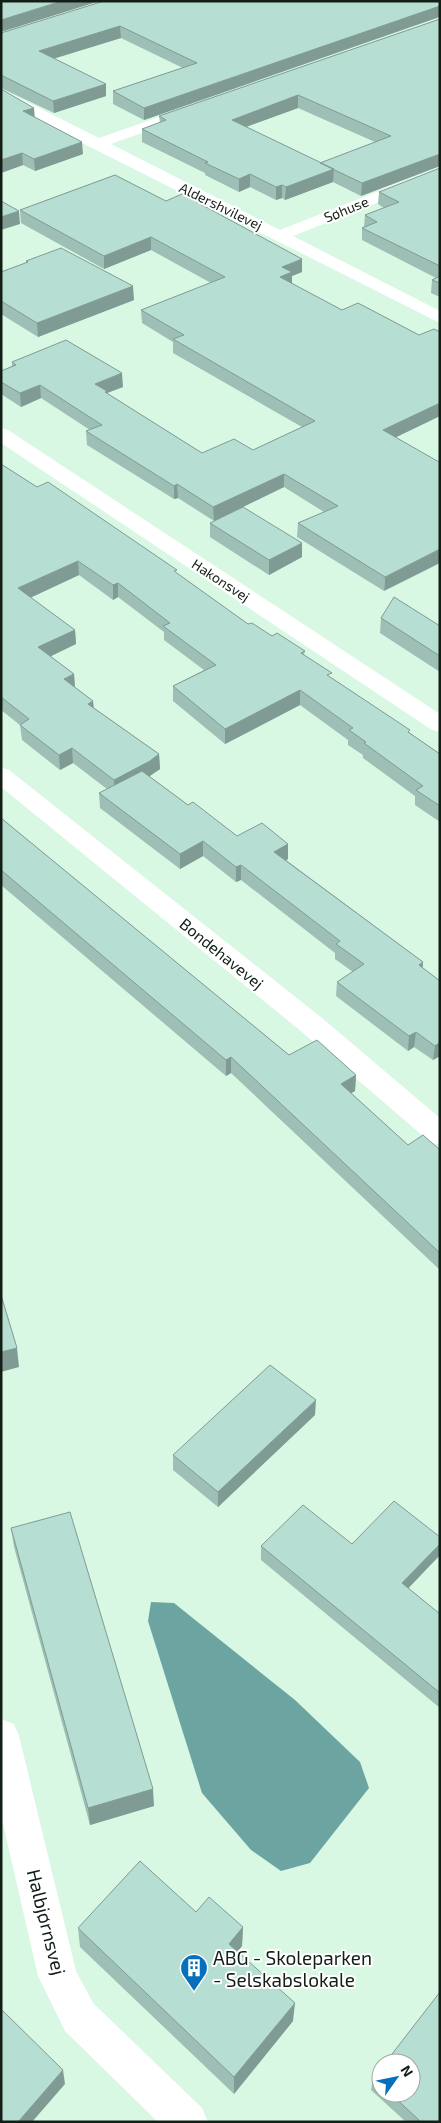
<svg xmlns="http://www.w3.org/2000/svg" width="441" height="2123" font-family="'Exo 2',sans-serif">
<style>
.water{fill:#6ca4a2}
.lines{fill:none;stroke-linecap:round;stroke-linejoin:round}
.street{fill:#fff;fill-rule:evenodd}
.wall{fill:#9dbfb5;fill-rule:evenodd}
.shaded-wall{fill:#809b94}
.building{fill:#b7ded3;stroke:#809b94}
.labels{text-anchor:middle;dominant-baseline:central;stroke-width:4;stroke-linejoin:round;paint-order:stroke}
.far-street-label{font-size:14px;fill:#131e17;stroke:#fff}
.street-label{font-size:16px;fill:#131e17;stroke:#fff}
.near-street-label{font-size:19px;fill:#131e17;stroke:#fff}
.near-poi-label{font-size:19px;fill:#131e17;stroke:#fff;text-anchor:start}
</style>
<rect width="100%" height="100%" fill="#d8f8e3"/>
<path class="water" d="M151,1602L174,1603L295,1700L360,1762L369,1788L310,1863L281,1871L251,1850L202,1793L148,1621Z"/>
<g class="lines">
<path class="street" d="M1,89L99,138L190,106H200L203,109L200,112L111,144L280,230L440,167V178L293,236L440,311V323L90,147L1,100Z
M1,428L8,430L440,714V732L432,730L1,443Z
M1,767L9,770L322,1018L440,1118V1145L430,1142L302,1032L1,787Z
M1,1719L14,1724L19,1736L76,1971L93,2003L202,2108L208,2122H158L65,2031L38,1976L1,1815Z"/>
</g>
<path class="wall" d="M440,1V17L144,120L113,104V91L183,68L121,38L54,58L106,96L54,113L1,88V33Z
M440,19V166L361,196L333,182L285,200L282,198L276,200L250,187L239,192L205,175V173L142,142V129L160,123L159,116ZM298,108L375,142L320,163L246,127Z
M1,89L35,117L83,154L35,171L23,165L1,173Z
M440,168V297L431,293L432,280L436,278L362,240V228L364,227L365,215L384,208L378,204L379,192Z
M115,175L302,272L292,276V283L440,416L396,437L384,591L297,537L298,523L324,512L284,487L243,507L302,557L269,575L210,537V523L214,521L178,498L174,499L87,445L86,431L90,430L41,398L21,407L1,394V371L12,366V362L123,387L107,393L108,394L202,453L253,450L302,427L173,353V342L142,323L141,310L211,283L151,250L104,269L21,223L20,210Z
M26,261L134,300L38,337L1,314V272L26,263Z
M1,464L37,487L177,574L248,624L305,651L304,655L331,678L440,754V822L415,805V796L363,758V755L348,745V740L300,705L225,744L173,701V686L204,670L164,640V632L118,597L113,600L79,575L30,598L75,630L76,644L50,656L74,674L75,687L93,701L94,708L159,754L160,769L149,776L188,805L237,836L288,844V859L286,860L423,962V968L440,981V1056L433,1060L414,1047L408,1051L336,996L337,982L353,972L335,959V953L241,880L236,882L203,856L180,869L100,808L99,793L107,789L73,763L60,770L22,740L20,725L1,710Z
M381,618L440,626V672L380,633Z
M1,818L289,1055L356,1075L355,1091L351,1093L408,1145L440,1150V1270L231,1073L226,1076L1,885Z
M315,1415L218,1507L173,1470V1455Z
M11,1528L154,1806L90,1825L14,1547Z
M352,1544L440,1555L408,1588L440,1614V1708L261,1560V1546Z
M196,1912L243,1927L242,1946L238,1951L293,2021L234,2094L80,1947L78,1928Z
M381,2068V2093H411L440,2122H406L371,2090L373,2078Z"/>
<path class="shaded-wall" d="M62,1H100L1,32V20Z
M440,6L439,17L144,120V108Z
M120,26L121,38L40,63L39,51Z
M106,84V96L54,113L53,101Z
M298,95V108L232,132V120Z
M34,108L35,120L23,111Z
M82,142L83,154L35,171L34,159Z
M22,153L23,165L1,173V160Z
M440,154V166L361,196L362,183Z
M334,169L333,182L285,200L286,187Z
M250,174V187L239,192V179Z
M282,185V198L276,200V187Z
M19,211L20,224L1,230V217Z
M151,237V250L104,269V256Z
M302,259V272L292,276V286L280,277L282,267Z
M133,286L134,300L38,337L37,323Z
M122,373L123,387L107,393L108,405L95,384Z
M40,385L41,398L21,407L20,393Z
M440,403V416L382,444L383,430Z
M284,474V487L214,521L213,507Z
M177,484L178,498L174,499V486Z
M302,543V557L269,575V560Z
M440,549V563L384,591L385,577Z
M78,561L79,575L19,603L18,588Z
M118,583V597L113,600V585Z
M75,630L76,644L39,662L38,647Z
M74,674L75,689L64,679Z
M300,690V705L225,744V729Z
M93,701L94,716L88,704Z
M72,748L73,763L60,770L59,755Z
M159,754L160,769L150,776L114,795V780Z
M203,841V856L180,869V854Z
M288,844V859L274,867V852Z
M241,865V880L236,882V867Z
M423,962L422,977L419,965Z
M416,1032L414,1047L408,1051L409,1036Z
M440,1042V1056L433,1060L435,1046Z
M231,1057V1073L226,1076V1060Z
M356,1075L355,1091L340,1100L341,1084Z
M17,1348L19,1367L1,1372V1352Z
M316,1400L315,1415L218,1507V1492Z
M440,1544V1555L400,1597L402,1583Z
M153,1789L154,1806L90,1825L88,1808Z
M243,1927L242,1946L229,1962V1944Z
M295,2003L293,2021L234,2094V2077Z
M63,2070L65,2084L32,2122H18Z"/>
<path class="building" d="M1,1H62L1,20Z
M104,1H440V6L144,108L113,91L197,63L120,26L39,51L106,84L53,101L1,75V33Z
M440,19V154L362,183L320,163L391,136L298,95L232,120L334,169L286,187L282,185L276,187L250,174L239,179L205,163L208,162L142,129L166,120L159,116Z
M1,89L34,108L23,111L82,142L34,159L22,153L1,160Z
M440,168V266L362,228L377,222L365,215L399,202L379,192Z
M115,175L166,201L182,194L302,259L282,267L292,272L280,277L342,310L358,303L419,335L434,329L440,332V403L383,430L439,462L440,461V549L385,577L298,523L338,506L284,474L213,507L177,484L174,486L86,431L102,425L40,385L20,393L1,382V371L16,365L12,362L66,340L122,373L95,384L107,391L105,392L202,453L234,439L253,450L315,421L173,339L184,335L141,310L225,277L151,237L104,256L20,210Z
M1,201L19,211L1,217Z
M61,248L133,286L37,323L1,301V272L28,262L26,261Z
M440,276V283L432,280Z
M1,464L37,487L48,482L177,570L174,571L248,624L252,623L272,636L277,633L305,651L301,653L332,673L327,675L410,730L408,732L440,754V806L416,790L423,786L364,743L366,742L349,730L353,728L300,690L225,729L173,686L216,665L163,626L170,623L118,583L113,585L78,561L18,588L75,630L38,647L74,674L64,679L93,701L88,704L159,754L150,761L114,780L72,748L59,755L20,725L29,719L1,697Z
M243,507L302,543L269,560L210,523Z
M394,597L440,626V656L381,618Z
M142,771L188,805L193,802L237,836L262,823L288,844L274,852L423,962L419,965L440,981V1042L435,1046L416,1032L409,1036L337,982L364,964L336,944L340,941L241,865L236,867L203,841L180,854L99,793Z
M1,818L289,1055L317,1040L356,1075L341,1084L408,1145L423,1135L440,1150V1253L231,1057L226,1060L1,870Z
M1,1295L17,1348L1,1352Z
M270,1365L316,1400L218,1492L173,1455Z
M394,1501L440,1537V1544L402,1583L440,1614V1693L261,1546L303,1505L352,1544Z
M70,1512L153,1789L88,1808L11,1528Z
M140,1861L196,1912L209,1897L243,1927L229,1944L295,2003L234,2077L78,1928Z
M440,1992V2122H421L390,2093H411V2063H385Z
M1,2009L63,2070L18,2122H1Z
M381,2068V2085L373,2078Z"/>
<defs>
<symbol id="building-pin" viewBox="-11 -11 22 30"><path d="M0 17L-7.5 6A9.5 9.5 0 1 1 7.5 6Z" fill="#0770bc" stroke="#fff"/><path d="M-4-6H4V6H1V3H-1V6H-4ZM-2.5-4.3h1.7v1.8h-1.7ZM.8-4.3h1.7v1.8H.8ZM-2.5-1h1.7V.8h-1.7ZM.8-1h1.7V.8H.8Z" fill="#fff"/></symbol>
</defs>
<g fill-rule="evenodd">
<use href="#building-pin" x="178" y="1952" width="32" height="43"/>
</g>
<g class="labels">
<g class="far-street-label">
<text transform="translate(221 206) rotate(26)">Aldershvilevej</text>
<text transform="translate(346 209) rotate(-22)">Søhuse</text>
<text transform="translate(221 580) rotate(33)">Hakonsvej</text>
</g>
<g class="street-label">
<text transform="translate(222 953) rotate(39)">Bondehavevej</text>
</g>
<g class="near-street-label">
<text transform="translate(47 1922) rotate(76)">Halbjørnsvej</text>
</g>
<g class="near-poi-label">
<text x="213" y="1957">ABG - Skoleparken<tspan x="213" dy="22">- Selskabslokale</tspan></text>
</g>
</g>
<rect width="441" height="2123" fill="none" stroke="#131e17" stroke-width="5"/>
<g transform="translate(396 2078) rotate(57)"><circle r="24" fill="#ffffff" stroke="#a1a5a2"/>
<path d="M0-4L9 19L0 12L-9 19Z" fill="#0770bc"/>
<text y="-8" font-size="14" font-weight="bold" text-anchor="middle" fill="#131e17">N</text>
</g>
</svg>
